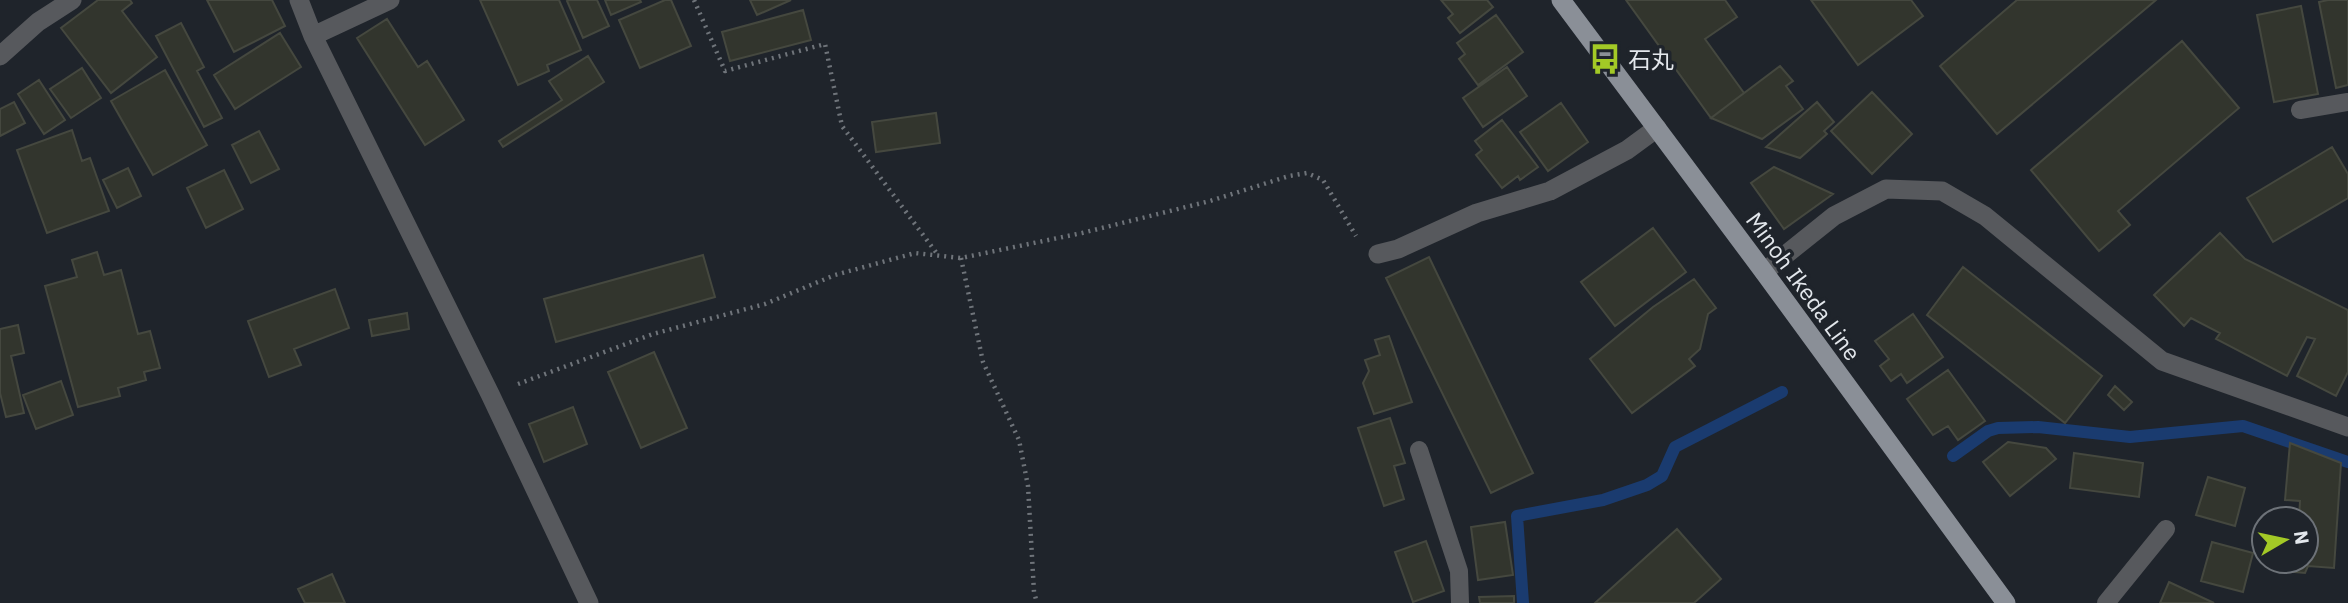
<svg xmlns="http://www.w3.org/2000/svg" width="2348" height="603" font-family="'IBM Plex Sans','Noto Sans JP',sans-serif">
<style>
.lines{fill:none;stroke-linecap:round;stroke-linejoin:round}
.stream{stroke:#1a3b6f;stroke-width:12}
.building{fill:#32352d;stroke:#45483f;stroke-width:2}
.path{stroke:#6f747a;stroke-width:4.5;stroke-dasharray:2 5;stroke-linecap:butt}
.service{stroke:#57595d;stroke-width:18}
.minor{stroke:#57595d;stroke-width:19}
.tertiary{stroke:#57595d;stroke-width:19}
.primary{stroke:#8a8f97;stroke-width:19}
.labels{text-anchor:middle;dominant-baseline:central;stroke-width:7;stroke-linejoin:round;paint-order:stroke}
.poi-label{font-size:23px;fill:#e3e7ec;stroke:#1f242b;text-anchor:start}
.street-label{font-size:23px;fill:#e3e7ec;stroke:#1f242b}
</style>
<rect width="100%" height="100%" fill="#1f242b"/>
<g class="lines">
<path class="stream" d="M1953,456L1988,431L1998,428L2038,427L2130,437L2243,426L2348,462
M1523,603L1517,516L1603,500L1647,485L1662,476L1675,447L1782,392"/>
</g>
<path class="building" d="M98,0H130L132,3L122,11L157,57L111,93L61,28Z
M207,0H272L285,26L234,52Z
M480,0H559L581,50L547,65L549,71L518,85Z
M569,0H597L609,26L583,38L567,1Z
M605,0H640L641,2L611,15Z
M665,0H671L691,46L640,68L619,20Z
M750,0H791L757,15Z
M1441,0H1487L1493,7L1460,33L1448,18L1453,14Z
M1626,0H1725L1737,17L1705,39L1744,93L1711,118Z
M1811,0H1911L1923,16L1858,65Z
M2017,0H2156L1997,134L1940,66Z
M2328,0H2348V85L2336,88L2319,2Z
M2301,6L2318,94L2274,102L2257,15Z
M803,10L811,40L730,61L722,32Z
M1496,15L1523,52L1478,85L1459,59L1465,54L1457,43Z
M387,19L418,67L427,61L464,120L425,145L357,38Z
M181,23L204,67L197,71L222,118L204,127L156,36Z
M280,33L301,67L235,109L214,75Z
M2182,41L2239,108L2118,211L2130,225L2099,251L2031,170Z
M588,56L604,82L503,147L499,141L562,100L549,81Z
M1780,66L1793,81L1786,86L1803,109L1762,139L1711,118Z
M1507,67L1527,96L1483,127L1463,98Z
M82,68L101,98L71,118L50,89Z
M165,70L207,145L153,175L111,101Z
M39,80L65,120L44,134L18,94Z
M1872,92L1912,134L1872,174L1831,131Z
M14,102L25,123L0,136V109Z
M1817,102L1834,122L1824,131L1827,134L1800,158L1766,147Z
M1561,103L1588,142L1548,171L1520,132Z
M936,113L940,143L876,152L872,122Z
M1502,120L1538,167L1520,180L1518,176L1502,188L1476,155L1482,150L1475,141Z
M72,130L82,161L90,158L109,211L47,233L17,150Z
M259,131L279,169L251,183L232,145Z
M2332,147L2348,174V198L2273,242L2247,198Z
M1774,167L1833,194L1784,229L1751,183Z
M128,168L141,196L117,208L103,180Z
M224,170L243,209L206,228L187,188Z
M1653,228L1686,272L1615,326L1581,282Z
M2220,233L2245,259L2348,310V372L2336,396L2297,376L2315,339L2307,337L2287,376L2216,339L2220,333L2191,318L2184,326L2154,295Z
M97,252L104,275L121,270L138,334L150,331L160,368L144,372L146,380L118,388L120,396L78,407L45,286L77,277L72,260Z
M703,255L715,297L556,342L544,299Z
M1429,257L1533,473L1491,493L1386,278Z
M1963,267L2102,376L2065,423L1927,315Z
M1694,279L1716,308L1708,314L1700,349L1689,359L1695,366L1632,413L1590,359L1653,307Z
M335,289L349,328L294,349L301,365L269,377L248,321Z
M407,313L409,329L372,336L369,320Z
M1913,314L1943,357L1907,383L1901,374L1891,381L1880,366L1889,359L1875,341Z
M18,325L24,353L11,356L24,413L6,417L0,393V329Z
M1389,336L1412,402L1374,414L1363,383L1369,371L1365,360L1380,355L1375,340Z
M654,352L687,428L641,448L608,372Z
M1948,370L1985,421L1958,440L1948,426L1933,435L1907,399Z
M61,381L73,415L36,429L23,395Z
M2115,386L2132,402L2124,410L2108,395Z
M573,407L587,444L544,462L529,424Z
M1390,418L1405,463L1394,466L1404,499L1384,506L1358,428Z
M2008,442L2046,448L2056,459L2010,496L1983,462Z
M2290,443L2341,463L2334,568L2308,566L2305,573L2273,570V561H2306V519H2299L2300,501L2285,500Z
M2074,453L2143,463L2139,497L2070,488Z
M2208,477L2245,488L2235,526L2196,515Z
M1505,522L1513,575L1478,580L1471,527Z
M1677,529L1721,579L1694,603H1595Z
M1426,541L1444,591L1413,602L1395,552Z
M2212,542L2253,553L2243,592L2201,581Z
M332,574L345,603H305L298,589Z
M2169,582L2214,603H2160Z
M1514,596V603H1480L1479,597Z"/>
<g class="lines">
<path class="path" d="M694,0L725,71L825,44L842,126L938,255
M961,258L983,362L1019,440L1028,486L1034,592L1037,603
M518,384L653,334L765,304L835,275L915,253L961,258L1082,233L1210,201L1289,176L1307,173L1323,180L1356,236"/>
<path class="service" d="M2300,110L2348,102
M1419,450L1459,571L1460,603
M2106,603L2166,529"/>
<path class="minor" d="M299,0L313,36L490,394L589,603
M313,36L390,0
M0,56L38,22L72,0
M1378,254L1398,249L1477,213L1550,191L1627,150L1657,128"/>
<path class="tertiary" d="M1764,272L1834,216L1886,189L1942,191L1985,216L2162,361L2348,427"/>
<path class="primary" d="M1561,0L1764,272L2006,603"/>
</g>
<defs>
<symbol id="bus-bare" viewBox="-9 -9 18 18"><path d="M-5-6H5V4H4V6H2V4H-2V6H-4V4H-5ZM-3.5-4V0h7V-4ZM-3.5 1.2v1.5H-2V1.2ZM2 1.2v1.5H3.5V1.2Z" fill="#a3c926" stroke="#1f242b" stroke-width="2.5" paint-order="stroke"/></symbol>
</defs>
<g fill-rule="evenodd">
<use href="#bus-bare" x="1583" y="37" width="44" height="44"/>
</g>
<g class="labels">
<g class="poi-label">
<text x="1628" y="59">石丸</text>
</g>
<g class="street-label">
<text transform="translate(1804 286) rotate(54)">Minoh Ikeda Line</text>
</g>
</g>
<g transform="translate(2285 540) rotate(81)"><circle r="33" fill="#1f242b" stroke="#6d7278" stroke-width="2"/>
<path d="M0-5L12 26L0 18L-12 26Z" fill="#a3c926"/>
<text y="-10" font-size="19" font-weight="bold" text-anchor="middle" fill="#e3e7ec">N</text>
</g>
</svg>
